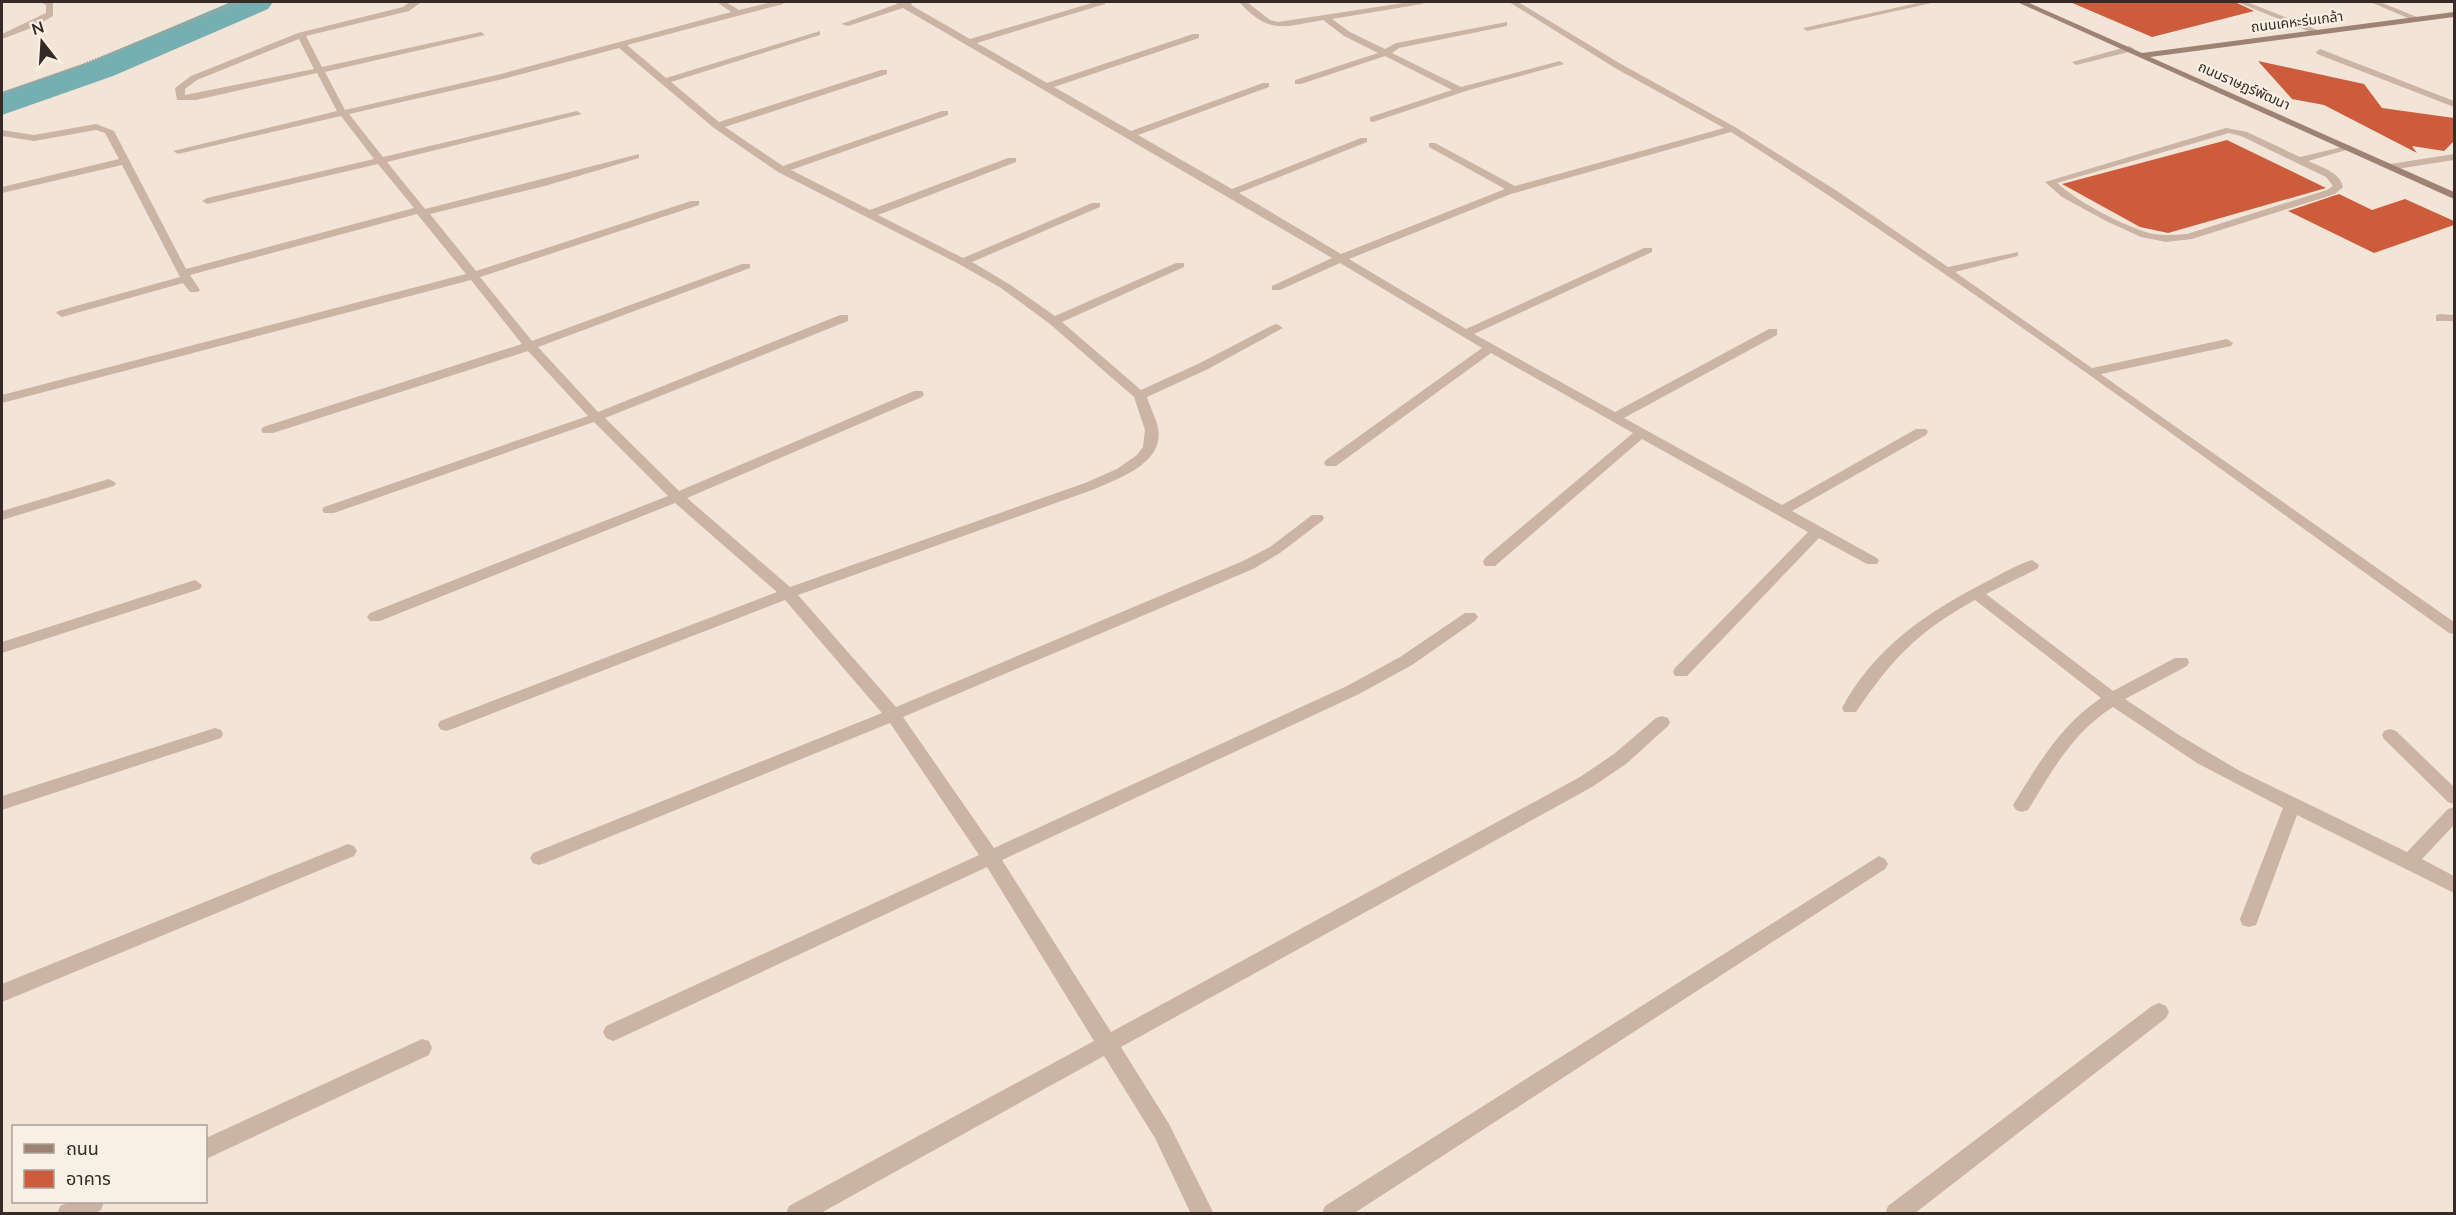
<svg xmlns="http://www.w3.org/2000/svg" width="2456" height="1215" font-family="'Nunito Sans','Noto Sans Thai',sans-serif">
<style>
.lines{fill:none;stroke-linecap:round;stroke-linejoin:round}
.river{fill:#75afb1;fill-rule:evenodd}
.building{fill:#cc5c3b}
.path{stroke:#b69e8d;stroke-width:2;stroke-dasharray:1.5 1.5;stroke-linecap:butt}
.lane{fill:#cbb4a3;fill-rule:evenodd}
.street{fill:#cbb4a3;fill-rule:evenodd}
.secondary{fill:#9e8374;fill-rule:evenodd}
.labels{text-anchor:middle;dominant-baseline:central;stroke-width:4.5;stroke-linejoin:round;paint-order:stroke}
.far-street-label{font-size:14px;fill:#352a25;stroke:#faefe4}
</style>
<rect width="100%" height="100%" fill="#f2e5d7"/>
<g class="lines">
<path class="river" d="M231,2H273L268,9L113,76L2,115V92L89,62Z"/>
</g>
<path class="building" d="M2070,2H2235L2254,11L2152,37Z
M2258,61L2364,84L2382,108L2454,118V141L2444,151L2412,146L2417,153L2324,105L2292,99Z
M2227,140L2326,188L2168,233L2140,227L2062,184Z
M2339,194L2372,210L2405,199L2454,221V225L2374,253L2288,211Z"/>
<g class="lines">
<path class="path" d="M2,93L81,65L239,2"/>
<path class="lane" d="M1922,2H1936L1807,31L1803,28Z
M2370,2H2380L2422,19L2415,21Z
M2130,46L2134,49L2133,51L2076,65L2072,62Z
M2320,49L2454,101V107L2317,54L2316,52Z
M2226,128L2247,132L2300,157L2350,145V149L2308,161C2321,167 2340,172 2343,187L2335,194L2192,239L2166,242L2141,237L2106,221L2062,197L2045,182ZM2229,133L2241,136L2326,177L2333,186L2327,190L2187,234C2174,235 2161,236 2149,233C2122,225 2078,202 2057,183Z
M2454,154V160L2390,170L2385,167L2390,164Z
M2440,314L2454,315V321H2436V315Z
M2227,339L2233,343L2231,346L2092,376L2086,372L2092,368Z"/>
<path class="street" d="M41,2H53V16L34,27L2,39V34L46,13V5Z
M410,2L420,3L409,11L306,36L322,67L481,32L485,35L325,72L345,110L501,74L731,12L717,2H726L739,10L772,2H784L783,4L627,45L666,78L820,31V35L671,82L719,122L881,70H887V74L725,127L783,166L942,111H948V115L791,170L870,210L1008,158H1016V162L878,215L963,258L1092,203H1100V207L972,262L1009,284L1055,316L1176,263H1184V267L1062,322L1141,390L1200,363L1273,325L1277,324L1283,328L1208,369L1147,397C1150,407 1156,418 1158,428C1165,463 1119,478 1095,489L798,595L896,707L1243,561L1270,547L1312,515H1322L1324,518L1322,521L1280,553L1253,569L903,717L994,848L1347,686L1400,657L1465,613H1475L1478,617L1475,621L1412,665L1359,694L1002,860L1111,1032L1580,777L1614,754L1656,718L1662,716L1668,718L1670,722L1668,726L1626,764L1592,787L1121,1047L1169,1124L1214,1214H1191L1155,1138L1104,1056L819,1214H786L789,1206L1094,1041L987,867L620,1038L613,1041L606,1038L603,1032L606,1026L979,855L890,723L545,863L539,865L533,863L530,858L533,853L882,713L785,600L452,729L446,731L440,729L438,725L440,721L777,592L675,503L380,621H370L367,617L370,613L668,496L594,422L334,513H324L322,510L324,507L588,416L528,351L273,433H263L261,430L263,427L522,344L471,280L2,403V395L466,274L417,214L190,275L200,290L198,292H190L183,283L62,317L56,313L58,311L180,277L122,165L2,193V187L119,159L105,133L96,130L34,141L2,136V130L34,135L96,124L114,131L186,269L414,208L378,164L207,204L202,201L207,198L374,159L341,116L178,154L173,151L337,111L317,73L196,100H177L175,88L191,76L298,33L403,7ZM299,39L314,69L185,95V89L197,80ZM619,48L714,128L778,172L959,264L1001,288L1050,324L1134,397L1145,430L1143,447L1137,455L1117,469L1085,483L790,587L687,498L922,397L924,394L922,391H914L679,491L605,418L848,321V315H840L598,412L538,347L750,268V264H742L532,341L480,277L699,205V201H691L476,271L430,214L545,186L639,158V154L425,209L387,162L582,114L577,111L383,157L349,114L503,79Z
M895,2H913L911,5L970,39L1095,2H1106L1105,4L977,43L1047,83L1193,34H1199V38L1054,87L1131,131L1263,83H1269V87L1138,135L1232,189L1361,138H1367V142L1239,193L1341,254L1505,189L1429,147V143H1435L1515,186L1724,128L1615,68L1509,2H1518L1621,64L1735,127L1837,191L1948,267L2018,252V256L1955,272L2454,622V634L2449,633C2211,463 1977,289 1731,132L1511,194L1349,259L1466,329L1644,248H1652V252L1474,334L1615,412L1769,329H1777V335L1624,418L1782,505L1916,429H1926L1928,432L1926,435L1792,511L1877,558L1879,561L1877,564H1867L1819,538L1687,676H1675L1673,672L1675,668L1808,532L1642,439L1495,566H1485L1483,562L1485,558L1633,433L1491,353L1336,466H1326L1324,463L1326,460L1482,348L1340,263L1280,290H1272V286L1332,258L903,8L848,26L841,24L897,4Z
M1239,2H1247L1270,20L1278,22L1410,2H1426L1422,4L1332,19L1350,32L1385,49L1396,43L1507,22V26L1399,48L1392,53L1461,87L1560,61L1564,64L1469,90L1373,122L1370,121V117L1452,90L1385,56L1301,84H1295V80L1378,53L1344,36L1323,20C1282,27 1270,35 1239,2Z
M2237,2H2247L2325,33L2318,35Z
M109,479L116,483L114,486L2,520V511Z
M2032,560L2039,565L2037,569L1986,594L2113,691L2175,658H2187L2189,662L2187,666L2125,699L2179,735L2240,771L2407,852L2448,809L2454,807V825L2422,859L2454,876V893L2297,815L2256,925L2249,927L2242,925L2240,919L2283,808L2197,763L2113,707C2073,732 2052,771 2028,810L2022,812L2016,810L2013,805L2016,800C2040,761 2062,724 2101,698L1975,600C1916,633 1893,658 1856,712H1844L1842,708C1874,648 1927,612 1986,582C2001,574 2016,565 2032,560Z
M195,580L202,585L200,589L2,653V642Z
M215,728L221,730L223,734L221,738L2,810V796Z
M2390,729L2396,731L2454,787V804L2448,802L2384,739L2382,735L2384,731Z
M348,844L354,846L357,851L354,856L2,1002V984Z
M1879,856L1885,859L1888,864L1885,869L1353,1214H1322L1325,1206Z
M2159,1003L2166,1006L2169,1012L2166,1018L1914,1214H1885L1888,1206L2152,1006Z
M422,1039L429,1041L432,1048L429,1055L206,1159V1138Z
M70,1202H104L101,1210L93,1214H57L60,1206Z"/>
<path class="secondary" d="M2017,2H2027L2142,53L2454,12V17L2150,57L2454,192V199Z"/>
</g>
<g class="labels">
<g class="far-street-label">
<text transform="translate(2297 22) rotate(-7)">ถนนเคหะร่มเกล้า</text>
<text transform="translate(2244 86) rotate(24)">ถนนราษฏร์พัฒนา</text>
</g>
</g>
<rect width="2456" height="1215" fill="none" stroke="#352a25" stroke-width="6"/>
<rect x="12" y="1125" width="195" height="78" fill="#faefe4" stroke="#aba098" stroke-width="1.5"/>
<rect x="24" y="1144" width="30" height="9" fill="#9e8374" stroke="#aba098" stroke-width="1.5"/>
<text x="66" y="1155" font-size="18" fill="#352a25">ถนน</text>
<rect x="24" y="1170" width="30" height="18" fill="#cc5c3b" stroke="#aba098" stroke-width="1.5"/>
<text x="66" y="1185" font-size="18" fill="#352a25">อาคาร</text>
<g transform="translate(42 42) rotate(343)" stroke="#faefe4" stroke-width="4.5" paint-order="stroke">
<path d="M0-4.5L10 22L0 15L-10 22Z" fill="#352a25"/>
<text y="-9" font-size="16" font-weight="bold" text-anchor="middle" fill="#352a25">N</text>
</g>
</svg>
